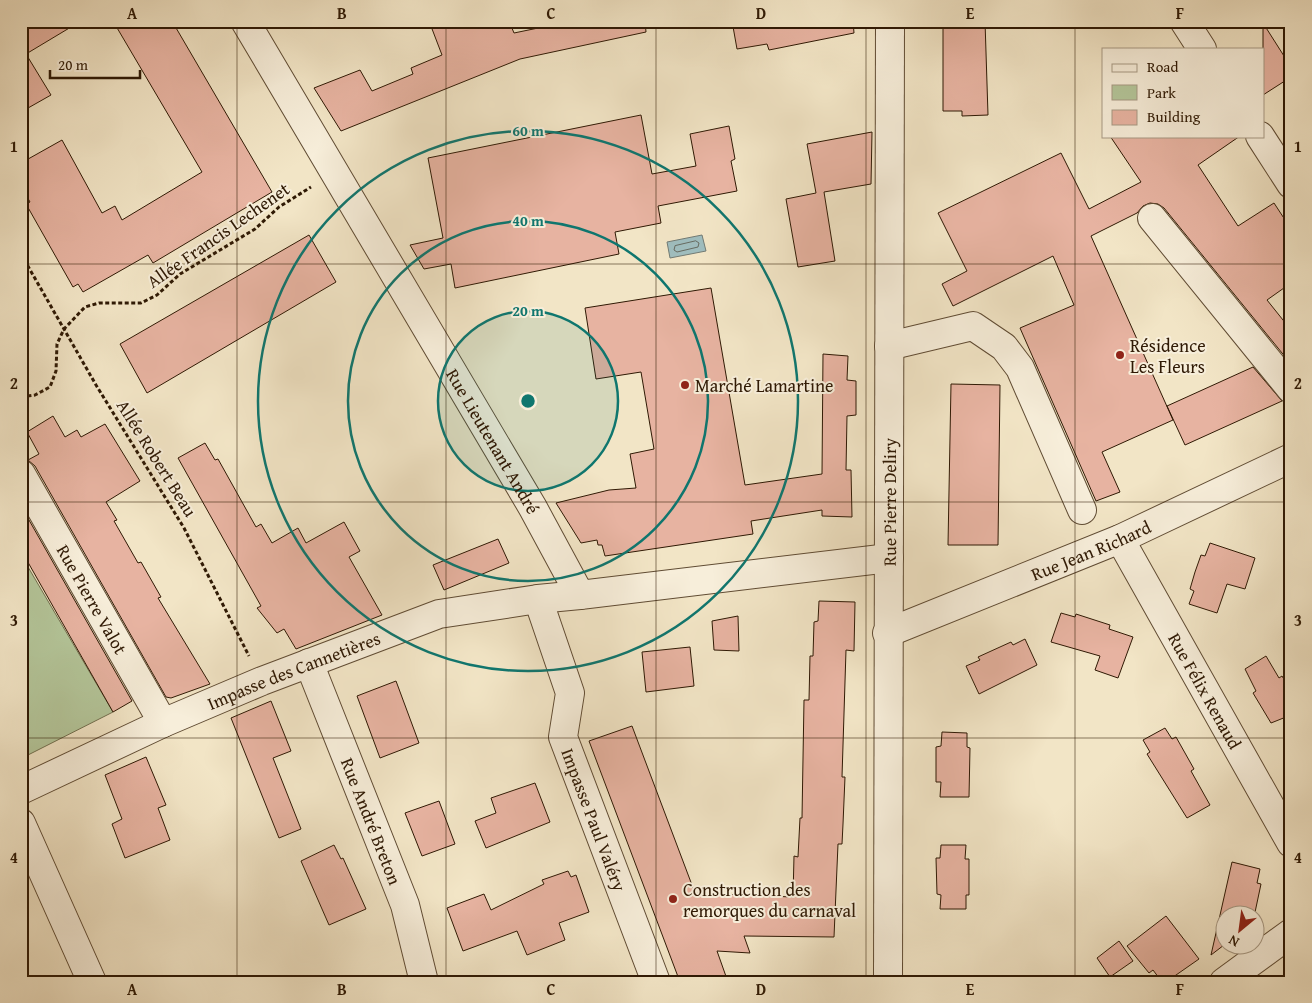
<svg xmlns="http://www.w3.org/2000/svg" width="1312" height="1003" font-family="'Gentium Book Plus',serif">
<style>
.green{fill:#b4c69a;stroke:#72704f}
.water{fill:#9fbdbe;stroke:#727b74}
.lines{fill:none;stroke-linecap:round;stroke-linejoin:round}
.shore{stroke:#676b61;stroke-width:1}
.building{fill:#e7b3a1;stroke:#2f1904}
.minor-casing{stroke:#604c34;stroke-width:30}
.path{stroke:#2f1904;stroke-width:3;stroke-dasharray:4 2.5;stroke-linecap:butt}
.minor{stroke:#f7eeda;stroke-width:28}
.grid{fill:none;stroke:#2f1904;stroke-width:1;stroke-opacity:0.55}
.ring{fill:none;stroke:#0f766e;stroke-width:2.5}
.poi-dot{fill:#8f2418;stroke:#f7eeda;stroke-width:2}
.labels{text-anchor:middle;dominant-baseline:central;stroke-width:4;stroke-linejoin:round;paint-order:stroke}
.street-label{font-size:18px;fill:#2f1904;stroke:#f7eeda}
.poi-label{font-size:18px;fill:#2f1904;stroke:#f7eeda;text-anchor:start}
.centre{fill:#0f766e;stroke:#f7eeda;stroke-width:2.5}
.ring-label{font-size:15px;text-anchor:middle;font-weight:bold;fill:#0f766e;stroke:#f7eeda;stroke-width:4;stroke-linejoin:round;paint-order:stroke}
.neatline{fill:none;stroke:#2f1904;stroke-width:2}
.grid-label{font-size:16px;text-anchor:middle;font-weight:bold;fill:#2f1904}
</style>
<rect width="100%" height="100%" fill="#f2e5c6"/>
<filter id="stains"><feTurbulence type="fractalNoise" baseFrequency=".004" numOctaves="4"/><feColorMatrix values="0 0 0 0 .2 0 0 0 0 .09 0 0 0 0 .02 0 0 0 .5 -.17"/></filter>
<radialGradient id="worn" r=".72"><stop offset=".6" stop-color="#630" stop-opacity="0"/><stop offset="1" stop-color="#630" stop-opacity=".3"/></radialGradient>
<path class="green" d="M21,555L113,712L28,755L21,744Z"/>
<path class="water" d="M702,235L706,251L670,258L667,242Z"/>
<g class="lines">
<path class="shore" d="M696,241L699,243L698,247L677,252L674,250L675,246Z"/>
</g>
<path class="building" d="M21,21H81L26,54L51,95L21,112Z
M113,21H172L272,192L153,263L148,255L83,292L78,284L73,287L26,204L30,202L21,186V163L62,140L102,213L115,206L122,220L202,172Z
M429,21H509L514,33L572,21H645L646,32L520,59L341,131L314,88L360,70L372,91L413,74L411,68L442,55Z
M732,21H853L854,33L769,50L767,44L737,49Z
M943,21H985L988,115L962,116V111H943Z
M1263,23L1291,67V77L1263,95Z
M641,115L652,174L696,166L690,134L729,126L735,159L731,161L737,191L658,206L661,223L615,232L619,254L455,288L451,264L424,269L410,245L443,238L428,158Z
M872,132L871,184L824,192L835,261L798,267L786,199L816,193L807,144Z
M1110,136H1240L1198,165L1238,226L1274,203L1291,229V283L1267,300L1291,330V364L1164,208L1158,204L1150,203L1143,206L1137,213L1091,236L1173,420L1102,452L1120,492L1096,501L1020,328L1074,305L1053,256L953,306L942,284L967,271L938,213L1061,153L1089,209L1141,182Z
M309,235L336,282L147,393L120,344Z
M711,288L745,485L822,474L823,354L848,356L847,380L856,381V415L847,416L846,470H851L852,517L822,516V510L751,521L753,534L605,556L602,545H598L597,540L581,543L556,503L609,490L636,488L630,454L654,449L641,372L596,379L585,308Z
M1253,367L1282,401L1185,445L1167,406Z
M951,384L1000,385L998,545H948Z
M53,416L65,437L77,430L81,437L105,424L140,481L106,502L117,520L114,521L138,563L141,562L161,597L158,598L210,684L171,698L166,697L35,466L28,460L39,454L27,432Z
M205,443L215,460L218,459L256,527L261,524L272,543L298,528L306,543L344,522L360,551L349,557L382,615L296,649L284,629L277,633L257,608L261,606L178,458Z
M21,506L132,701L113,712L21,550Z
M498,539L509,563L444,590L433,565Z
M1210,543L1255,558L1245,589L1227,584L1217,613L1189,604L1194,591L1190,589L1195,572L1201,555L1205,556Z
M819,601L855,602L854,651L846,650L842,777H845L843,824L842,844H838L834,937L744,936L750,953L717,951L728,982H680L589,741L632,726L695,893L793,897L794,856L798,857L800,818H802L804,700H809L810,656H813L814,622L818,621Z
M1061,613L1075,617L1076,614L1110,625L1109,629L1133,637L1118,678L1095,670L1100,656L1051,642Z
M738,616L739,651L714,650L712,621Z
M1025,639L1037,665L979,694L966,666L980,660L978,657L1011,642L1013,645Z
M690,647L694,686L646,692L642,652Z
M1266,656L1279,678L1282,676L1291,691V715L1271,723L1253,693L1256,691L1245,669Z
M396,681L419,743L380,758L357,696Z
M271,701L291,751L273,758L301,829L279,838L231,718Z
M1165,728L1172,739L1176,737L1194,769L1191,771L1210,805L1187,818L1147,754L1150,752L1143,740Z
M942,732L967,733V747L970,748L969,797H940L941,782H936V747L941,746Z
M146,757L166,805L158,808L170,840L125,858L112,824L122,819L105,775Z
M535,783L550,822L486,848L475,821L496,813L491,798Z
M439,801L455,844L422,856L405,813Z
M334,845L341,859L343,858L366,909L329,925L301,861Z
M941,845H966L965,859H969V895H966V909H940L941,895L937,894L936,858H940Z
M1232,862L1260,869L1257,883L1261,884L1254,917L1224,916V945L1211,955Z
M568,871L571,877L576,875L589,912L559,923L565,940L527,955L517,931L463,951L447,908L484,894L491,910L544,884L542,880Z
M1166,916L1199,959L1166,982H1162L1153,970L1149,973L1127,946Z
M1119,941L1133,961L1110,977L1097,958Z"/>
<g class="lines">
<defs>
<g id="minor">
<path id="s1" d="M245,21L533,508L580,595L889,558"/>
<path d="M1184,21L1202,49"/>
<path d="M1260,136L1291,184"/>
<path d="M1152,218L1291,389"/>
<path d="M889,346L973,326L1004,347L1020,368L1082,510"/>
<path id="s2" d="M21,474L163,723"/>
<path id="s3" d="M1120,539L1291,843"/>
<path id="s4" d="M538,599L570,693L563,737L656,982"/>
<path id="s5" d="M887,633L1120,539L1291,458"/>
<path id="s6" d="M309,663L405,905L424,982"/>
<path id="s7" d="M21,790L163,723L262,681L439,614L538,599L580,595"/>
<path d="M21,823L92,982"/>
<path id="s8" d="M888,982L890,21"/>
<path d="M1224,982L1291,933"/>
</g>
</defs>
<use href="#minor" class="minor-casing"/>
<path class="path" d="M21,254L96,385L184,528L249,656
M21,397L35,395L50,387L56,371L57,344L64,329L85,307L99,303H141L157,295L180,274L255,229L279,207L311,187"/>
<use href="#minor" class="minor"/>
</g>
<path class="grid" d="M237,21V982M446,21V982M656,21V982M866,21V982M1075,21V982M21,264H1291M21,502H1291M21,738H1291"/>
<circle cx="528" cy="401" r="90" fill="#0f766e" fill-opacity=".12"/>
<g class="ring">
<circle cx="528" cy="401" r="90"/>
<circle cx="528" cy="401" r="180"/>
<circle cx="528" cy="401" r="270"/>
</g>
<g class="poi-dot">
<circle cx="1120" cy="355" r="5"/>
<circle cx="685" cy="385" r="5"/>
<circle cx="673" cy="899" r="5"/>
</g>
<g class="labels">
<g class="street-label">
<text transform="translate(218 235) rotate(-35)">Allée Francis Lechenet</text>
<text stroke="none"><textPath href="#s1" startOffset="488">Rue Lieutenant André</textPath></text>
<text transform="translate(157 458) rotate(58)">Allée Robert Beau</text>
<text stroke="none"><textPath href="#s8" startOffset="480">Rue Pierre Deliry</textPath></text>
<text stroke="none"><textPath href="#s5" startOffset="220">Rue Jean Richard</textPath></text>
<text stroke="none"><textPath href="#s2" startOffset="144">Rue Pierre Valot</textPath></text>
<text stroke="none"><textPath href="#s7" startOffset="298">Impasse des Cannetières</textPath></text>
<text stroke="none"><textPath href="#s3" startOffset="174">Rue Félix Renaud</textPath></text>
<text stroke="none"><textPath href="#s4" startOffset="232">Impasse Paul Valéry</textPath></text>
<text stroke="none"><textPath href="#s6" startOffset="170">Rue André Breton</textPath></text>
</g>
<g class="poi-label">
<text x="1130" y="345">Résidence<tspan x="1130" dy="21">Les Fleurs</tspan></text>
<text x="695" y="385">Marché Lamartine</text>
<text x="683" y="889">Construction des<tspan x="683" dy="21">remorques du carnaval</tspan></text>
</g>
</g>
<circle cx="528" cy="401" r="8" class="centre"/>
<g class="ring-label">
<text x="528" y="136">60 m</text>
<text x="528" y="226">40 m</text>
<text x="528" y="316">20 m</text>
</g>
<rect width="1312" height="1003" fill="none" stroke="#f2e5c6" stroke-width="55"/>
<rect x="1102" y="48" width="162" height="90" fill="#f7eeda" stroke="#a79984"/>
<rect x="1112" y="64" width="25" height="8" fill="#f7eeda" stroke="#a79984"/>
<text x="1147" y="72" font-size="15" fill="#2f1904">Road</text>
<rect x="1112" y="85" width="25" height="15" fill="#b4c69a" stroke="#a79984"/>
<text x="1147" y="98" font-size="15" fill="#2f1904">Park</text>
<rect x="1112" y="110" width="25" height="15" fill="#e7b3a1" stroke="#a79984"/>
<text x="1147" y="122" font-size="15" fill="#2f1904">Building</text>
<g transform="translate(1240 930) rotate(209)"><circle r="24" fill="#f7eeda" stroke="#a79984"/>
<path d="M0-4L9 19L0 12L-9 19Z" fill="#8f2418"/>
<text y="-8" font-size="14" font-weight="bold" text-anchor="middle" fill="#2f1904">N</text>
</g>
<path d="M50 70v8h90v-8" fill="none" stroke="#2f1904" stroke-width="2.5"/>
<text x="58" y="70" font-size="15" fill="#2f1904" stroke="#f7eeda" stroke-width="4" paint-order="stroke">20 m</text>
<rect x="28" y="28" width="1256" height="948" class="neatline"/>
<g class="grid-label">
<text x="132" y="19">A</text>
<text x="342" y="19">B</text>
<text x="551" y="19">C</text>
<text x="761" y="19">D</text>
<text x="970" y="19">E</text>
<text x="1180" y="19">F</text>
<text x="14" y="152">1</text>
<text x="1298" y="152">1</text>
<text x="14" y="389">2</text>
<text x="1298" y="389">2</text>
<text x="14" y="626">3</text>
<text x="1298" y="626">3</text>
<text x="14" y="863">4</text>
<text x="1298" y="863">4</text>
<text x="132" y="995">A</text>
<text x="342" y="995">B</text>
<text x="551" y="995">C</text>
<text x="761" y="995">D</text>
<text x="970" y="995">E</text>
<text x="1180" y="995">F</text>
</g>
<rect width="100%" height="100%" filter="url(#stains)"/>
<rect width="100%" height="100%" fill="url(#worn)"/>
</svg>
